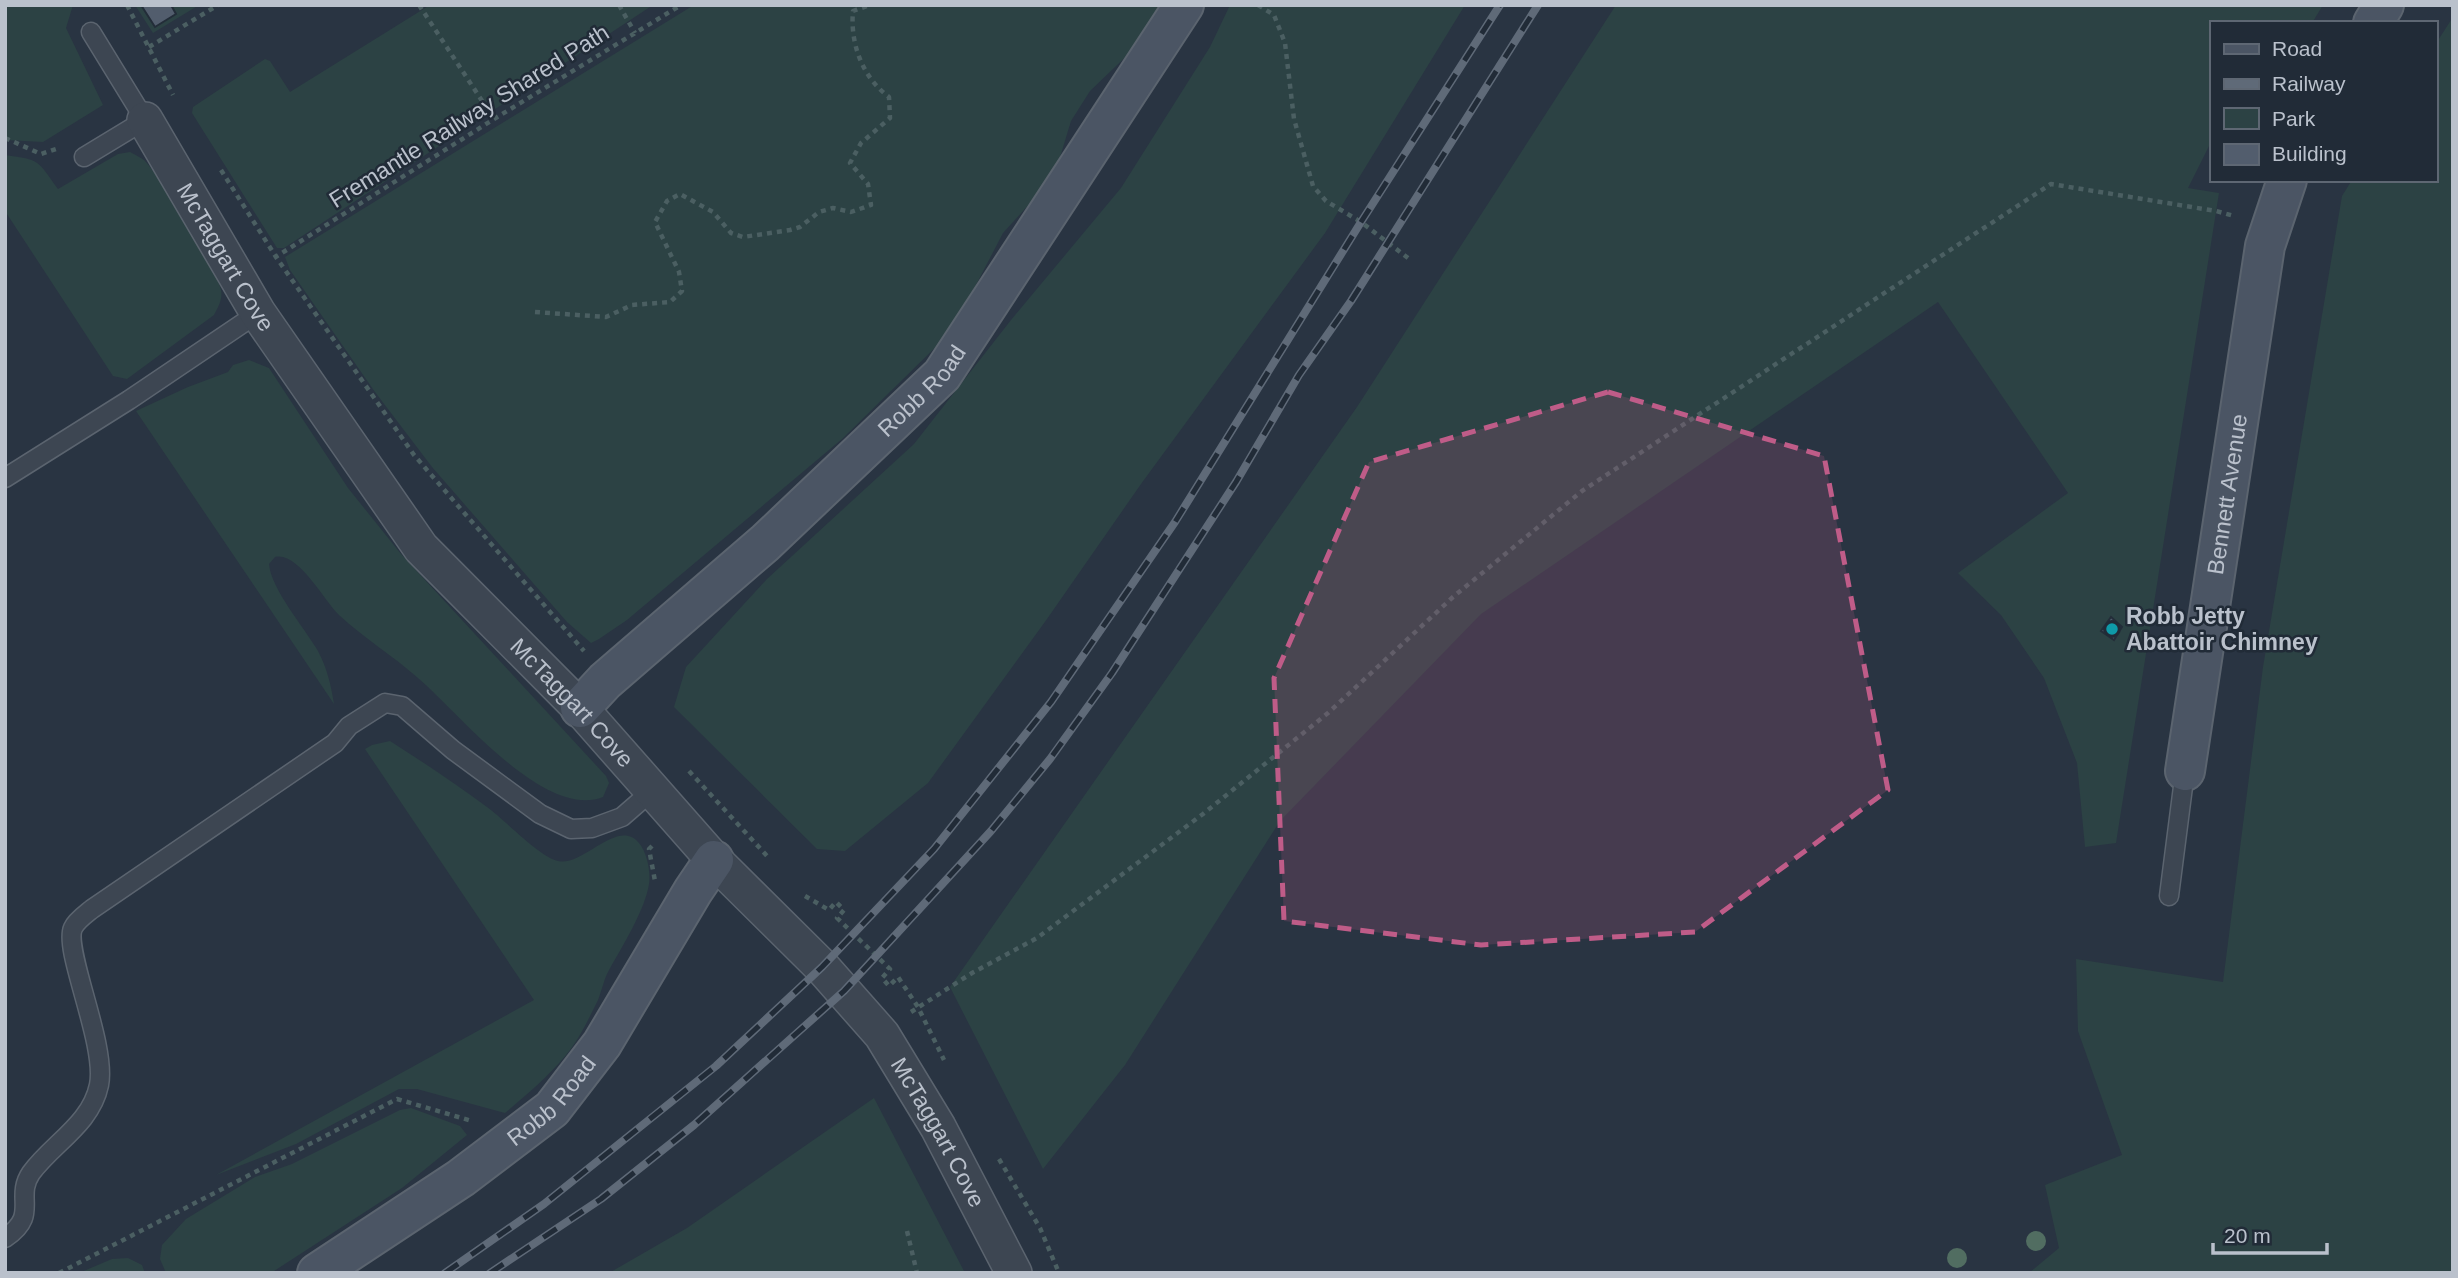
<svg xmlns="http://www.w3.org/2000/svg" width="2458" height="1278" font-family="Helvetica,sans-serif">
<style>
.green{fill:#2c4244}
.building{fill:#525d6d;stroke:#232d39;stroke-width:2}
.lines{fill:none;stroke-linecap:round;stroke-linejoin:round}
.lane-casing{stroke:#5b646f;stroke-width:21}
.street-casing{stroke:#5b646f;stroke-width:38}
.secondary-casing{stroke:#5b646f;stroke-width:42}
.path{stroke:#4b5f62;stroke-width:4.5;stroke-dasharray:5 5;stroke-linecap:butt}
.lane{stroke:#3d4652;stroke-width:18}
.street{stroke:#3d4652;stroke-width:35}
.secondary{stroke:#4b5564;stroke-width:38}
.rail-casing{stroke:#5f6a78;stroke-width:8}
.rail{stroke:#212b37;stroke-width:5;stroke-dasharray:16;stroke-linecap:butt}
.tree{fill:#516d61}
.marked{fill:#bf5c88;fill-opacity:0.2;stroke:#bf5c88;stroke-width:5;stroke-dasharray:14 9;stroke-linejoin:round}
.culture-dot{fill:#0f9aa8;stroke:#212b37;stroke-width:2.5}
.labels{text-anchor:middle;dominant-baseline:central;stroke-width:5;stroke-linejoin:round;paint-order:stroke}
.street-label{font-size:23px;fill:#bac1cc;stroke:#212b37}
.poi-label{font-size:23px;font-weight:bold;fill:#bac1cc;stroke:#212b37;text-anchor:start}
</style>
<rect width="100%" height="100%" fill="#293442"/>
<path class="green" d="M5,5H73L66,28L103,105L43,142L5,140Z
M135,5H199L153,33Z
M430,5H653L284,248H277L192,113L193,107L265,59L270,61L290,92Z
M694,5H1163L1140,43L1090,91L1071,121L1054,177L1003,233L952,331L842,439L627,620L599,639L591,643L567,622L432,467L375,392L290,270L285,257Z
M1230,5H1465L1325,233L1141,484L1047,619L928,783L845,851L817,849L674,707L686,667L767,579L914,444L1011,320L1121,188L1210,47Z
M1616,5H2323L2312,23H2211V142L2188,188L2219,193L2116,843L2085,847L2077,763L2044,678L2001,615L1958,573L2068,493L1938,302L1481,614L1280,821L1125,1065L1043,1169L950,987L1357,407Z
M2453,17V1273H2029L2059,1248L2045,1185L2122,1155L2078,1031L2076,959L2223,982L2263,667L2342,196L2352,180H2435V45Z
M130,152C135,155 140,157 144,160C160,175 217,270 221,290C223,299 218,307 214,315L127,379L113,376L5,211V155C41,160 37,160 58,189L118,154Z
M249,360L269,368L348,488L401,554L606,776L609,783L603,797C544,820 459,713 418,678C393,656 364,638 339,615C325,602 298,551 275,557L269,564C271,589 304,627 318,651C327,668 331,685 334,704L136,411L188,387L228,372L233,365Z
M390,741C423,762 456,784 487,807C504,819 539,857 558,861C583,867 618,817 639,843C647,852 651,873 649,884C645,910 622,947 609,970C604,979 602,990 598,1000C589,1018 579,1040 566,1055C548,1077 526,1095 505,1113L417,1089H399L296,1144L216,1175L534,1000L365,749L372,745Z
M874,1098L965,1273H609L687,1228Z
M411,1108L460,1126L467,1135L402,1188L271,1273H166L160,1259L162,1245L186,1219L255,1177L292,1164L400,1110Z
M128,1258L142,1265L145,1273H79L112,1259Z"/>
<path class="building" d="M141,5H171L176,14L155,27Z
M2111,617L2122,627L2114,640L2101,631Z
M2104 629a8 8 0 1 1 16 0a8 8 0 1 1-16 0Z"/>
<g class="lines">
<defs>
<path id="lane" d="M84,157L145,120L91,32
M5,478L129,400L258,313
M2169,896L2185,771
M5,1238C40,1215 14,1198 31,1173C53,1143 91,1124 99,1085C107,1044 63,950 73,928C76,921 86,914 92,909L335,743L349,726L385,703L402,706L453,750L540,814L571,829L592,828L622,817L653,790"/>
<g id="street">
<path id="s1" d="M145,120L258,313L421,548L580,708L714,860L822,967L882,1035L938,1127L1014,1273"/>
</g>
<g id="secondary">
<path d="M2373,23L2384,5"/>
<path id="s2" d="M580,708L605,681L765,543L942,375L1184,5"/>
<path id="s3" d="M2185,771L2265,246L2287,180"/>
<path id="s4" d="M317,1273L461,1178L552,1109L602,1044L693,891L714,860"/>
</g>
</defs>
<use href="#lane" class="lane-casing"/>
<use href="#street" class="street-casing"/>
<use href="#secondary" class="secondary-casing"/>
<path class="path" d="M127,5L173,95
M419,5L494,119
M619,5L635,33
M1258,5L1274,15L1285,43L1294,119L1313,186L1326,201L1361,222L1408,258
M149,47L218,5
M5,138L41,154L59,148
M221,170L276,257L414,455L584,651
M274,258L494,119L681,5
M535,312L606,317L632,305L670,302L682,291L679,272L655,222L667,201L680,194L713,212L731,233L743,237L790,230L800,227L819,212L833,208L851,212L871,205L868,184L850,163L861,143L890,118L889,97C862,77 850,43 853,11L870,5
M689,771L768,857
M652,846L649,849L655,881
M805,896L829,910L836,902L844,910L837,918L890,969L882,978L889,986L898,977L918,1007L944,1060
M911,1012L972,973L1037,938L1203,814L1328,713L1453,597L1582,491L2051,184L2216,211L2234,216
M999,1159L1040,1228L1059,1273
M907,1231L917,1273
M59,1273L397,1099L472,1121"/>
<use href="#lane" class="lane"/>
<use href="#street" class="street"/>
<use href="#secondary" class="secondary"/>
<defs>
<path id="rail" d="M445,1273L544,1204L716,1066L822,967L934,849L1051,702L1175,522L1361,222L1500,5
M490,1273L601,1199L694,1125L844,991L991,831L1050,759L1112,673L1236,482L1299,375L1351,301L1538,5"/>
</defs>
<use href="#rail" class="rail-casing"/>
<use href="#rail" class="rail"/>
</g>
<g class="tree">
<circle cx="2036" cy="1241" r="10"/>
<circle cx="1957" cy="1258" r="10"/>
</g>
<path class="marked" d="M1608,392L1824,456L1888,790L1695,932L1481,945L1284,921L1274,678L1369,462Z"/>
<circle class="culture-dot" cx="2112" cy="629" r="7"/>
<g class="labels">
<g class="street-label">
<text transform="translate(469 116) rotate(-32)">Fremantle Railway Shared Path</text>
<text stroke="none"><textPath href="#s1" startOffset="159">McTaggart Cove</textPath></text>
<text stroke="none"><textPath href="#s2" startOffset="467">Robb Road</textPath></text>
<text stroke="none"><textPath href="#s3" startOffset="280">Bennett Avenue</textPath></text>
<text stroke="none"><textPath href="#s1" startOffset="726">McTaggart Cove</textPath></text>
<text stroke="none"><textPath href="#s4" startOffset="292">Robb Road</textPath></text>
<text stroke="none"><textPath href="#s1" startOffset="1293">McTaggart Cove</textPath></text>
</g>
<g class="poi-label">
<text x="2126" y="616">Robb Jetty<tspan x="2126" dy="26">Abattoir Chimney</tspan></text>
</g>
</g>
<rect width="2458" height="1278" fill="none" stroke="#bac1cc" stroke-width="14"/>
<rect x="2210" y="21" width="228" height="161" fill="#212b37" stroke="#5e6773" stroke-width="2"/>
<rect x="2224" y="44" width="35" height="10" fill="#4b5564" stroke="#5e6773" stroke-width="2"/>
<text x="2272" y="56" font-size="21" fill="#bac1cc">Road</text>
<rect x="2224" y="79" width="35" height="10" fill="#5f6a78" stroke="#5e6773" stroke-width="2"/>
<text x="2272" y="91" font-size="21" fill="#bac1cc">Railway</text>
<rect x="2224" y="108" width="35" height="21" fill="#2c4244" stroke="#5e6773" stroke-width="2"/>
<text x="2272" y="126" font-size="21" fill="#bac1cc">Park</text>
<rect x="2224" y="144" width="35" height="21" fill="#525d6d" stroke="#5e6773" stroke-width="2"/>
<text x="2272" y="161" font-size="21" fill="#bac1cc">Building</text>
<path d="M2213 1243v10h114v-10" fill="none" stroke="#bac1cc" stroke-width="3.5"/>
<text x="2224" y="1243" font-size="21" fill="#bac1cc" stroke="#212b37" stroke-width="5" paint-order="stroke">20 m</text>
</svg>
